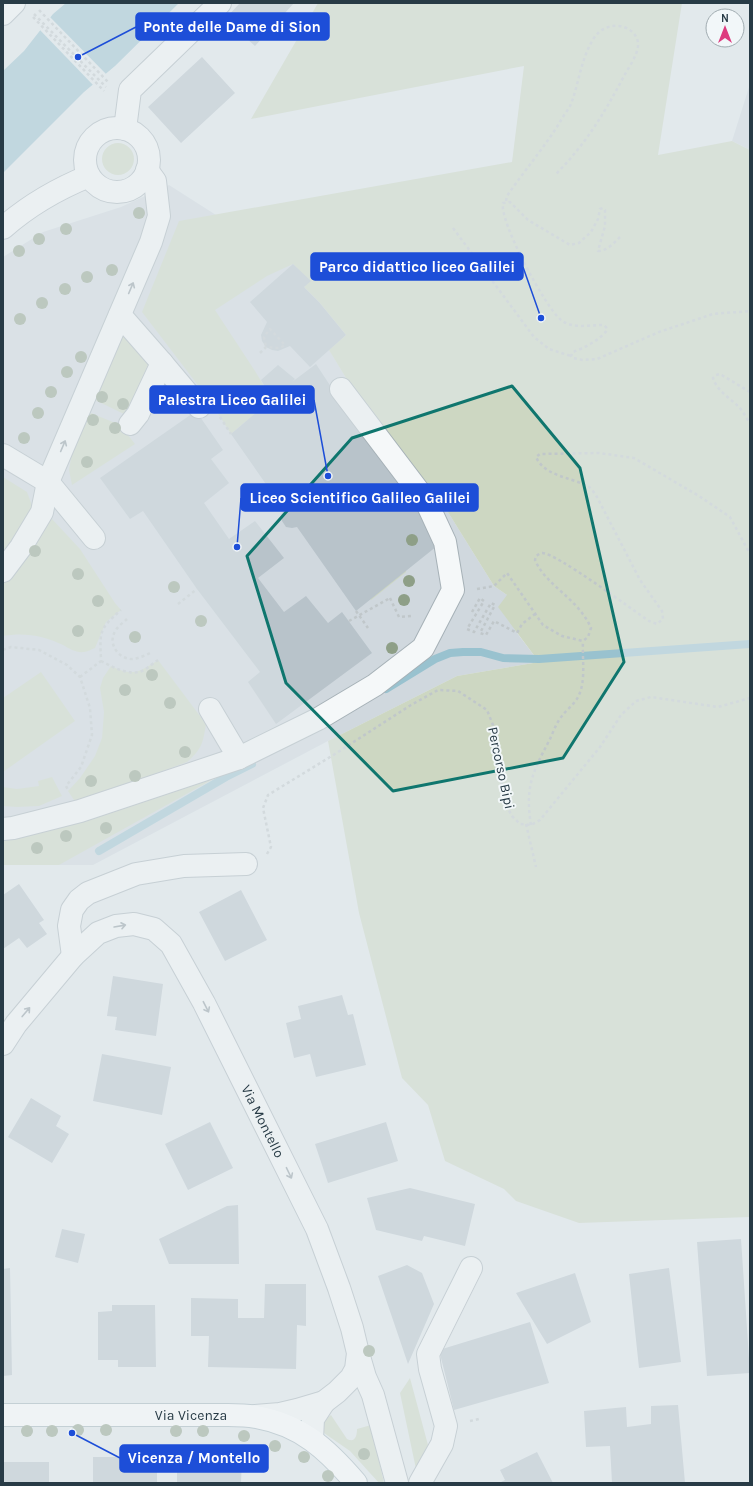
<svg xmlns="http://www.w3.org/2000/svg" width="753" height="1486" font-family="Karla,sans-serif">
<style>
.built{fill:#d0d8de}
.green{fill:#cdd7c2}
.water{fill:#99c2cf}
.pier{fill:#e2e9ec}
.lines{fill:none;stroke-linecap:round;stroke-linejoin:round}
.stream{stroke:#99c2cf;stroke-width:8}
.building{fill:#b8c3ca}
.minor-casing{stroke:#a6b1b7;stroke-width:24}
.major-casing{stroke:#a0b1b9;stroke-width:24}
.path{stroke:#c0c7ca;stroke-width:2.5;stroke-dasharray:3 3;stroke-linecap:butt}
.minor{stroke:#f5f8f9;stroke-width:22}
.major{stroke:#fff;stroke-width:22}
.path-bridge{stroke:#c0c7ca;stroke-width:2.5;stroke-dasharray:3 3;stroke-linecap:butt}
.tree{fill:#8e9f87}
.oneway{stroke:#8e9aa0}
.marked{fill:none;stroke:#0f766e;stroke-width:3;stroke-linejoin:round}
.labels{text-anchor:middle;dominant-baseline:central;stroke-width:4;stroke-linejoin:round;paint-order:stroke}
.street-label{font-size:14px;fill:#283b46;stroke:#f2f7f9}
.leader{fill:none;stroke:#1d4ed8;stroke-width:1.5}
.callout-dot{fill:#1d4ed8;stroke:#f2f7f9;stroke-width:1.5}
.callout{fill:#1d4ed8;stroke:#1d4ed8;stroke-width:1.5}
.callout-label{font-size:15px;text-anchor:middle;font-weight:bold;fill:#fff}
</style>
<rect width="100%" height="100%" fill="#e2e9ec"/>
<path class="built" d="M750,84V150L732,141Z
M169,185L293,264L311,281L305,288L319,302L346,335L330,351L349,383L446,509L494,586L507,595L517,633L539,662L457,676L328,741L93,865H3V257L43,232L121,207Z"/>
<path class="green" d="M318,3H682L658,155L732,141L750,150V1217L579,1223L516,1201L504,1189L445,1161L428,1105L402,1078L359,913L328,741L457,676L539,662L498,607L507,595L494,586L446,509L349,383L329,350L346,335L319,302L304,287L310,281L293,264L267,276L215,310L255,371L272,399L292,382L400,529L406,572L371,600L245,422L231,434L210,401L142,312L179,221L512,162L524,66L251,119Z
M102 159a16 16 0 1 1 32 0a16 16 0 1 1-32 0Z
M125,328L151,358L126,415L95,400Z
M91,413L120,425L135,444L72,485L69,470L72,452Z
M3,477L27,492L33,508L24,527L3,554Z
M52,519L80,549L115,603L121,610L106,622L95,648C92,649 87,652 84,652C76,653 70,649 63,645C44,636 25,632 3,636V583Z
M158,660L206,724C203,743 202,749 187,762L76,803L68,791L80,778L95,756L102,738L104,712L100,688L103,678L111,666C133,677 140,672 158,660Z
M41,672L75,721L3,772V698Z
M242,763L59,865H3V837Z
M52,777L62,796L39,806L17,807L3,806V787L17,789L39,786L38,781Z
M410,1378L428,1445L416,1469L400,1393Z
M331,1415L347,1439C355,1443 357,1436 357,1429L371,1425L384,1483H379L350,1451L321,1431L323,1421Z"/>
<path class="water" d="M66,3H179L115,66L84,92L3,173V71L24,51L53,14Z"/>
<path class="pier" d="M49,16L107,75L94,86L39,29Z"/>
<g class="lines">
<path class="stream" d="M386,689L435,659L450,653L463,652H481L503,658L539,659L750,644
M99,851L226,777L252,764"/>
</g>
<path class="building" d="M240,3H294L255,46L225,19Z
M202,57L235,93L181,143L148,107Z
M293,264L311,281L304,287L319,302L346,335L310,367L290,346L278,351L272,350L266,347L262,341L261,335L267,322L250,302Z
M316,364L335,393L442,542L356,611L297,527L292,528L286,527L282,521L281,515L284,510L231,434L272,399L261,380L278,365L295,379L292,382Z
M196,411L223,450L211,459L229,483L204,503L229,539L255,521L284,558L258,578L284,612L306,596L328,623L342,612L372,653L276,724L248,682L260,672L197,589L143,511L130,519L100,478Z
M19,884L44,920L39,923L47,934L27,948L19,938L3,949V895Z
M241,890L267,940L225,961L199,912Z
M113,976L163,984L156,1036L115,1030L117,1017L107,1016Z
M342,995L348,1015L353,1014L366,1065L316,1077L310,1054L294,1058L286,1023L301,1019L298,1006Z
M102,1054L171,1067L162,1115L93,1101Z
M31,1098L61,1116L56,1126L69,1134L52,1163L8,1137Z
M210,1122L233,1168L188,1190L165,1144Z
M386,1122L398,1161L328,1183L315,1144Z
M410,1188L475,1204L465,1246L424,1236L422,1241L376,1230L367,1198Z
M238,1205L239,1264H169L159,1239L227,1206Z
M62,1229L85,1234L78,1263L55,1257Z
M741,1239L750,1373L707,1376L697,1242Z
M407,1265L422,1273L434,1304L408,1364L378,1276Z
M10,1268L12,1375L3,1376V1269Z
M669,1268L681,1362L639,1368L629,1274Z
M575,1273L591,1322L547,1344L516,1293Z
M265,1284H306V1326L297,1325L296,1369L208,1367L209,1336H191V1298L238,1299V1318H264Z
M112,1305H155L156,1367H118V1360H98V1312L112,1311Z
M530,1322L549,1383L454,1410L439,1350Z
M678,1405L685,1483H612L610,1446L586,1447L584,1411L626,1407L627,1427L651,1424V1406Z
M537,1452L553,1483H499L505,1480L500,1470Z
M93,1457H157V1483H93Z
M177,1458H242L241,1483H177Z
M3,1462H49V1483H3Z"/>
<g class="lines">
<defs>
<g id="minor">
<path d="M3,14L14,3"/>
<circle cx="117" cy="160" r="32"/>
<path d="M125,129L130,90L220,3"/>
<path d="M3,228C29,205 57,189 89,176"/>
<path d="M120,315L162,363L138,414L130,424"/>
<path d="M162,363L199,407"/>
<path d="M3,455L48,482L94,538"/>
<path d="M3,571L21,547L42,512L48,482L151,242L159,216L155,181L147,170"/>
<path d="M210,709L239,758"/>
<path d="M3,829L13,828L80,811L239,758L318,719L375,685L423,648L453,590L445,542L426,501L341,389"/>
<path d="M73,956L69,926L72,910L79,900L88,893L136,874L184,866L246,864"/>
<path id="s1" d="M3,1044L16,1024L73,956L98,933L116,926L134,924L154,929L171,944L204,1003L317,1229L339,1288L352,1328L358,1353L356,1369L351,1378L337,1392L324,1402L297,1410L280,1414L255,1416"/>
<path d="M358,1353L365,1377L373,1395L397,1483"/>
<path d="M312,1439L313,1419L324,1402"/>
<path d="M420,1483L442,1444L446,1426L430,1369L428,1354L471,1268"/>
</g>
<g id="major">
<path id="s2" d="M3,1415H228C237,1415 247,1415 256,1417C301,1425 327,1449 356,1483"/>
</g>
</defs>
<use href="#minor" class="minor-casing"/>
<use href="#major" class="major-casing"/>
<path class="path" d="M39,10L108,82
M34,14L106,87
M33,17L104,91
M506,201L507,196C524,171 544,148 560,122C563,116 568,110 571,104C579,83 581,58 594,38C600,29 609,25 619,26C629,27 639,35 638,46C637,56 629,67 624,76C604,114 585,145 555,175
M453,228L534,337L549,349L571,356
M620,237C614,243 607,251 598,251L605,226V210L603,208L600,209L598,219L591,232L579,243L570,245L528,220L510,202L503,203C499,221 545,307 561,320C572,329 589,325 603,325L606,327L607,330C600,340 584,348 573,352L571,356L573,358L583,360L597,359L659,332L713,314L750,311
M260,353L266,347L280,348L285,345L270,329L264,337L266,347
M750,392L720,374L716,375L713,378C717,391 730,398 739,407C743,411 746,418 750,423
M220,417L231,434
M477,589L494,586L507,573L543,625L562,636L583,641L588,637L591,628C578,598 546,586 535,560L536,556C538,555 540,553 542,553C555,552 634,611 649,621L657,624L663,619L662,611L640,580L597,497C595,494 592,489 589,487C572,477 545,477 536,457L540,454L599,453L634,458L699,496L730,517L750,554
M390,598L399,617L411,616
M178,604L197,589
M356,611L368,628
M472,612L480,598L484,601L467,629L474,632L491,603L495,605L480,633L486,635L494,621L517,633L522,624L535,614
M127,619C124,622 118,626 116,630C107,642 117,658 131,659C138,659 146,655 152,652
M3,650L11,647L39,650L67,665L80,677L90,708L92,735L81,767L66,786L68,790
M101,661C113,667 128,676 142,671C147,669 153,663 158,660
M80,677L101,661C100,632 98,630 121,610
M750,780V788
M526,824L536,867
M531,825C525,788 532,773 549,741C553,733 556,723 562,716C567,709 575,704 579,695C586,679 582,658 583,641
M267,854L271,847L263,808L268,795L335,754L411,705L438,690L458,691L487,710L493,725L503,792L507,807L512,816L520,824L531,825L540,820L600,747L621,715L636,701L651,697L718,707L750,698
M470,1421L479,1419"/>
<use href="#minor" class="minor"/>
<use href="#major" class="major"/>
<path class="path-bridge" d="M349,621L390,598"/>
</g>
<g class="tree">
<circle cx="139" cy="213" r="6"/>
<circle cx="66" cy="229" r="6"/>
<circle cx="39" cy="239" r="6"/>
<circle cx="19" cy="251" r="6"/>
<circle cx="112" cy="270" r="6"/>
<circle cx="87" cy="277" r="6"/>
<circle cx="65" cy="289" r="6"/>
<circle cx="42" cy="303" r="6"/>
<circle cx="20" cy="319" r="6"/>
<circle cx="81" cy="357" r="6"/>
<circle cx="67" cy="372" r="6"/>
<circle cx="51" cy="392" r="6"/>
<circle cx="102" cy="397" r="6"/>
<circle cx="123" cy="404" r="6"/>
<circle cx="38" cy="413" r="6"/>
<circle cx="93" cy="420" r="6"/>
<circle cx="115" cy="428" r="6"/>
<circle cx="24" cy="438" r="6"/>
<circle cx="87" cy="462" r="6"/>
<circle cx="412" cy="540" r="6"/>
<circle cx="35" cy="551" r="6"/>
<circle cx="78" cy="574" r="6"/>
<circle cx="409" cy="581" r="6"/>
<circle cx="174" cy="587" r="6"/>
<circle cx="404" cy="600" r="6"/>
<circle cx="98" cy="601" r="6"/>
<circle cx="201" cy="621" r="6"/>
<circle cx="78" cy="631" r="6"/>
<circle cx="135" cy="637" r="6"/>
<circle cx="392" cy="648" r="6"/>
<circle cx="152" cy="675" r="6"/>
<circle cx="125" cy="690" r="6"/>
<circle cx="170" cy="703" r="6"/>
<circle cx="185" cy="752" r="6"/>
<circle cx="135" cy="776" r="6"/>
<circle cx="91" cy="781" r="6"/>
<circle cx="106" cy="828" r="6"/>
<circle cx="66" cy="836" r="6"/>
<circle cx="37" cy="848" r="6"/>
<circle cx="369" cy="1351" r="6"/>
<circle cx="78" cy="1430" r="6"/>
<circle cx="106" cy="1430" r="6"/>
<circle cx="27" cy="1431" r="6"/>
<circle cx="52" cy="1431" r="6"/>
<circle cx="176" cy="1431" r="6"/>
<circle cx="203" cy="1431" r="6"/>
<circle cx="244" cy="1436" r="6"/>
<circle cx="275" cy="1446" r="6"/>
<circle cx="364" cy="1454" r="6"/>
<circle cx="304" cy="1457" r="6"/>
<circle cx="328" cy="1476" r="6"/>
</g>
<defs><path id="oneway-shaft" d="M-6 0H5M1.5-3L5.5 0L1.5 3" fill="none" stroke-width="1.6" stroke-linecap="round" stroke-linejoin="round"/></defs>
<g class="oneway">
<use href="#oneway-shaft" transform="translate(131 288) rotate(-67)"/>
<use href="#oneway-shaft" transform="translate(63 446) rotate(-67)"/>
<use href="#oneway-shaft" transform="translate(120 926) rotate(-10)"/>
<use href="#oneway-shaft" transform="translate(206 1007) rotate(63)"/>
<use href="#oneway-shaft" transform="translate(26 1012) rotate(-50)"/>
<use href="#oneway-shaft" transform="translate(289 1173) rotate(64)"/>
</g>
<path d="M0 0H753V1486H0ZM512,386L580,468L624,662L563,758L393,791L286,683L247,556L352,438Z" fill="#e2e9ec" fill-opacity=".55" fill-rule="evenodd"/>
<path class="marked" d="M512,386L580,468L624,662L563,758L393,791L286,683L247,556L352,438Z"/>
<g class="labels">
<g class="street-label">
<text transform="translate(501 768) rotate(78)">Percorso Bipi</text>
<text stroke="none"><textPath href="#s1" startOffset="427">Via Montello</textPath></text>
<text stroke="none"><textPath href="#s2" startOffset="188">Via Vicenza</textPath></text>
</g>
</g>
<path class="leader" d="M78 57L136 27M541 318L523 267M328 476L314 400M237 547L241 498M72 1433L120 1458"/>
<g class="callout-dot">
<circle cx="78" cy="57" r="4"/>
<circle cx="541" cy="318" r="4"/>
<circle cx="328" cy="476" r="4"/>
<circle cx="237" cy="547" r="4"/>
<circle cx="72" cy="1433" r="4"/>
</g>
<g class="callout">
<rect x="136" y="13" width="193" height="27" rx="4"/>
<rect x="311" y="253" width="212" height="27" rx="4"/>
<rect x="150" y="386" width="164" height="27" rx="4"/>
<rect x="241" y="484" width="237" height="27" rx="4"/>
<rect x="120" y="1445" width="148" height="27" rx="4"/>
</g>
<g class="callout-label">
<text x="232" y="32">Ponte delle Dame di Sion</text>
<text x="417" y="272">Parco didattico liceo Galilei</text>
<text x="232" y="405">Palestra Liceo Galilei</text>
<text x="360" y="503">Liceo Scientifico Galileo Galilei</text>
<text x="194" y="1463">Vicenza / Montello</text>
</g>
<rect width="753" height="1486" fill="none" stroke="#283b46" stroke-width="8"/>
<g transform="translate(725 28)"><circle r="19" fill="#f2f7f9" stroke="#a1acb1"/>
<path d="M0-3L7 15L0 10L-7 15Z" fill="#dd3b7f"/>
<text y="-6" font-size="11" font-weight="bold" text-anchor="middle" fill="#283b46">N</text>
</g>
</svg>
